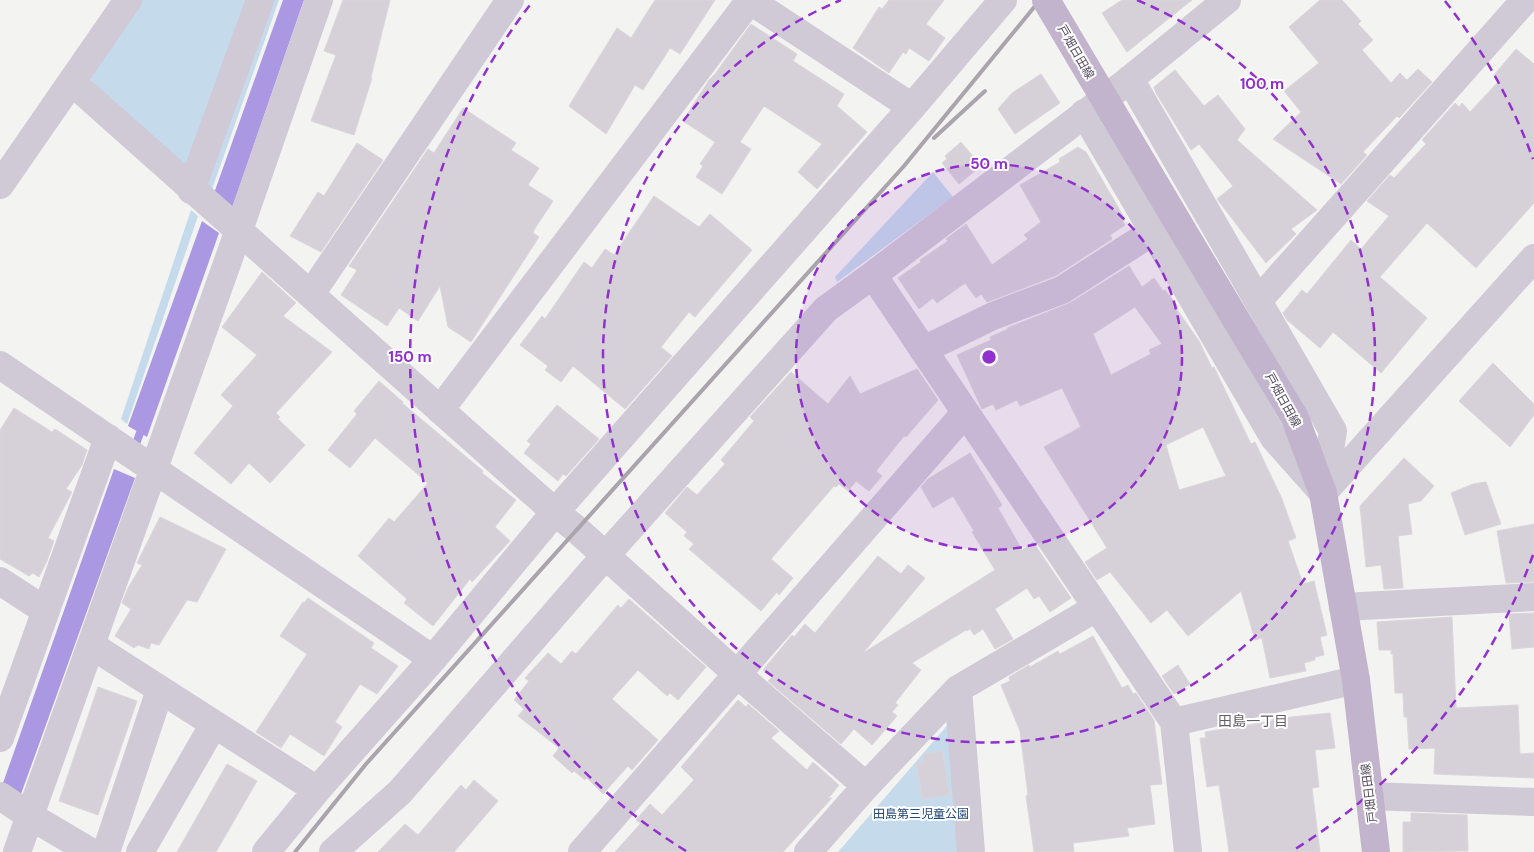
<svg xmlns="http://www.w3.org/2000/svg" width="1534" height="852" font-family="'DM Sans','Noto Sans JP',sans-serif">
<style>
.green{fill:#c5daeb}
.water{fill:#ab98e2}
.lines{fill:none;stroke-linecap:round;stroke-linejoin:round}
.stream{stroke:#ab98e2;stroke-width:8}
.building{fill:#d6d1d8;stroke:#dad6db;fill-rule:evenodd}
.minor{stroke:#d0c9d6;stroke-width:28}
.major{stroke:#c1b4cc;stroke-width:28}
.rail{stroke:#aaa5ad;stroke-width:4}
.major-bridge{stroke:#c1b4cc;stroke-width:28}
.ring{fill:none;stroke:#922fcf;stroke-width:2.5;stroke-dasharray:9 6}
.labels{text-anchor:middle;dominant-baseline:central;stroke-width:4;stroke-linejoin:round;paint-order:stroke}
.street-label{font-size:12px;fill:#544b5c;stroke:#fff}
.park-label{font-size:12px;fill:#234876;stroke:#fff}
.neighbourhood-label{font-size:14px;fill:#625e65;stroke:#fff}
.centre{fill:#922fcf;stroke:#fff;stroke-width:2.5}
.ring-label{font-size:15px;text-anchor:middle;font-weight:bold;fill:#922fcf;stroke:#fff;stroke-width:4;stroke-linejoin:round;paint-order:stroke}
</style>
<rect width="100%" height="100%" fill="#f3f3f1"/>
<path class="green" d="M138,0H253L190,175L90,79Z
M269,0H279L211,192L203,186Z
M933,172L953,197L837,282L835,277Z
M191,210L198,216L127,424L121,419Z
M951,721L962,852H838Z"/>
<path class="water" d="M283,0H304L232,208L213,196Z
M202,221L219,233L147,437L128,426Z
M114,469L135,478L21,794L3,783Z"/>
<g class="lines">
<path class="stream" d="M134,449L143,425"/>
</g>
<path class="building" d="M343,0H390L371,77L372,78L354,135L311,121L336,55L324,51Z
M655,0H715L680,54L670,48L643,90L635,85L606,134L569,106L617,28L631,38Z
M889,0H944L926,24L945,38L929,61L909,48L906,54L903,52L889,73L853,48L879,7L882,9Z
M1122,0H1192L1127,52L1102,13Z
M1320,0H1342L1361,21L1358,24L1373,40L1362,50L1391,83L1400,73L1407,80L1418,69L1432,82L1399,118L1397,116L1363,152L1367,155L1341,184L1273,139L1301,112L1284,91L1319,63L1289,27Z
M751,24L797,54L793,61L844,94L837,106L867,132L817,189L798,172L822,144L764,106L740,142L751,149L722,194L696,177L703,166L700,164L715,142L683,121L709,80L715,74Z
M1516,49L1534,64V203L1476,268L1427,223L1380,277L1427,318L1381,373L1333,332L1320,348L1287,320L1283,313L1302,290L1307,294L1351,240L1361,249L1389,216L1367,201L1390,175L1394,178L1426,144L1422,140L1455,103L1459,107L1462,103L1470,112L1498,82L1494,75Z
M1175,70L1204,106L1218,95L1245,129L1237,140L1317,210L1291,229L1296,234L1266,263L1217,199L1233,186L1199,144L1191,150L1156,93L1154,87Z
M1041,74L1060,103L1015,134L998,109L1012,93Z
M463,108L516,143L511,150L539,168L528,185L553,201L534,230L533,233L539,237L471,342L448,327L440,286L418,321L399,308L387,326L341,295L357,270L349,266L428,149L434,153Z
M961,142L981,166L959,184L942,163L947,159L945,156Z
M357,143L383,160L321,252L290,236L318,192L324,196Z
M1078,147L1086,152L1125,219L1122,221L1125,225L1110,235L1112,239L1055,276L987,302L981,294L976,298L965,283L937,303L933,298L919,309L898,278L921,262L920,260L948,241L946,239L966,224L992,265L1028,239L1024,235L1041,222L1020,185L1060,162L1059,159Z
M654,196L699,227L710,214L752,250L695,317L689,312L661,347L672,356L625,409L573,366L561,382L545,370L548,366L520,345L542,316L545,319L584,262L592,268L605,249L614,255Z
M1129,266L1142,287L1154,278L1163,291L1165,290L1178,307L1176,308L1199,341L1212,368L1214,367L1251,444L1255,442L1282,499L1296,538L1288,541L1303,584L1314,581L1327,635L1320,637L1324,655L1315,657V660L1304,663L1306,671L1270,678L1262,638L1255,640L1241,591L1188,636L1167,610L1151,623L1110,572L1097,580L1085,562L1107,548L1044,447L1081,427L1062,388L1020,406L1017,400L996,410L993,404L982,409L957,355L991,340L990,337L1008,329L1007,328L1070,303ZM1135,307L1162,344L1149,350L1151,354L1111,375L1093,334ZM1203,427L1226,476L1179,490L1166,445Z
M262,272L296,303L283,316L332,352L276,413L280,417L278,419L305,445L270,483L249,463L231,484L194,453L233,406L221,395L257,355L222,327Z
M1493,363L1534,404V415L1510,447L1459,401Z
M917,369L938,400L906,437L904,436L876,471L882,476L869,491L856,481L848,491L839,484L836,487L834,486L771,559L793,578L779,595L777,592L761,611L689,549L694,544L684,536L687,532L665,513L687,487L697,495L725,464L721,460L754,421L750,417L791,372L828,404L850,376L860,394Z
M379,381L403,402L402,403L483,471L482,473L516,500L495,527L510,541L472,582L470,579L433,626L404,603L407,599L358,556L389,518L394,522L428,483L375,438L350,468L328,450L357,414L354,411Z
M557,405L599,439L566,476L563,474L558,481L524,453L531,444L527,441Z
M14,408L52,432L55,429L87,450L82,465L66,489L72,492L48,538L54,541L47,561L39,577L33,573L29,576L0,559V430Z
M970,453L1002,505L998,508L1022,550L1033,542L1071,598L1050,612L1039,596L1034,599L1027,588L995,609L1013,639L995,649L983,629L974,635L970,629L966,631V630L912,663L921,670L895,703L898,705L892,712L897,716L872,745L854,729L841,744L768,681L772,677L763,670L792,635L794,637L805,624L815,633L878,556L901,574L908,565L925,578L863,653L995,570L972,532L974,531L953,496L933,508L921,487L928,479Z
M1404,458L1434,486L1421,501L1408,504L1412,534L1398,536L1403,588L1384,589L1381,565L1366,567L1360,506Z
M1486,482L1501,524L1465,535L1451,493L1473,484Z
M160,517L226,549L197,602L187,600L159,645L151,643L149,649L138,645L134,648L115,636L131,609L122,603L128,588L142,565L137,563Z
M1534,524V582L1506,583L1497,531Z
M308,598L374,643L371,648L398,666L377,694L360,684L335,722L342,727L324,756L290,734L281,748L256,732L307,654L280,636L303,602L304,603Z
M629,599L706,667L678,700L670,693L667,696L638,670L612,699L658,740L632,770L628,766L603,794L587,778L585,780L574,771L572,773L553,756L559,748L518,716L524,709L514,700L529,681L525,678L548,653L561,664L572,651L576,654L618,605L621,608Z
M1534,613V647L1512,649L1509,614Z
M1452,617L1456,708L1518,705L1520,754L1534,753V778L1434,774L1435,748L1409,749L1407,717H1404L1403,693H1395L1393,654H1391V650H1379L1377,622Z
M1093,636L1122,688L1128,685L1133,694L1136,693L1154,720L1162,784L1150,785L1155,824L1127,828L1129,836L1073,843L1074,852H1034L1026,796L1028,795L1020,731L1001,685L1010,681L1009,677L1029,665L1030,667L1058,651L1060,654Z
M1178,665L1190,684L1174,694L1162,676Z
M98,687L137,701L98,815L59,801Z
M738,700L746,707L748,704L779,731L771,738L807,770L813,762L839,785L828,799L832,798L783,852H615L641,823L636,820L650,804L662,815L694,780L681,767Z
M1330,713L1335,748L1315,750L1319,787L1312,788L1320,852H1229L1219,785L1207,787L1200,738H1206L1205,732L1272,721V719Z
M943,751L949,795L922,799L916,763L924,762L923,754Z
M227,764L257,781L216,852H177Z
M474,780L498,801L454,852H378L405,824L418,835L461,785L466,790Z
M1411,813L1467,815L1468,851L1403,852V822H1411Z"/>
<g class="lines">
<path class="minor" d="M749,0L912,107
M1130,79L1333,431L1323,493
M72,82L555,512L576,529L737,674L866,786
M1084,113L1274,438L1322,492
M0,185L128,0
M191,190L260,0
M873,275L1174,722L1188,852
M311,294L510,0
M1258,301L1525,0
M923,350L993,316L1062,290L1154,231
M0,365L433,659
M440,410L750,0
M1323,493L1534,258
M0,581L46,611
M1343,607L1534,597
M91,645L317,790
M958,689L971,852
M1174,722L1356,680
M0,738L108,438
M0,796L30,816L91,852
M1370,796L1534,802
M17,852L239,230L319,0
M106,852L160,690
M140,852L214,724
M266,852L317,790L433,659L555,512L912,107L1003,0
M333,852L400,792L605,556L826,309L873,275L1124,84L1227,0
M582,852L965,413
M808,852L866,786L958,689L1096,608"/>
<path class="major" d="M1177,221L1295,418L1323,493L1356,680L1376,852"/>
<path class="rail" d="M934,138L985,91
M295,852L366,764L904,166L1040,0"/>
<path class="major-bridge" d="M1046,0L1177,221"/>
</g>
<circle cx="989" cy="357" r="193" fill="#922fcf" fill-opacity=".12"/>
<g class="ring">
<circle cx="989" cy="357" r="193"/>
<path d="M1137 0A386 386 0 1 1 841 0"/>
<path d="M1533 555A579 579 0 0 1 1292 851M686 851A579 579 0 0 1 533 1M1445 1A579 579 0 0 1 1533 159"/>
</g>
<g class="labels">
<g class="street-label">
<text transform="translate(1076 52) rotate(60)">戸畑日田線</text>
<text transform="translate(1283 400) rotate(61)">戸畑日田線</text>
<text transform="translate(1369 793) rotate(-97)">戸畑日田線</text>
</g>
<g class="park-label">
<text x="921" y="814">田島第三児童公園</text>
</g>
<g class="neighbourhood-label">
<text x="1253" y="721">田島一丁目</text>
</g>
</g>
<circle cx="989" cy="357" r="8" class="centre"/>
<g class="ring-label">
<text x="1262" y="89">100 m</text>
<text x="989" y="169">50 m</text>
<text x="410" y="362">150 m</text>
</g>
</svg>
